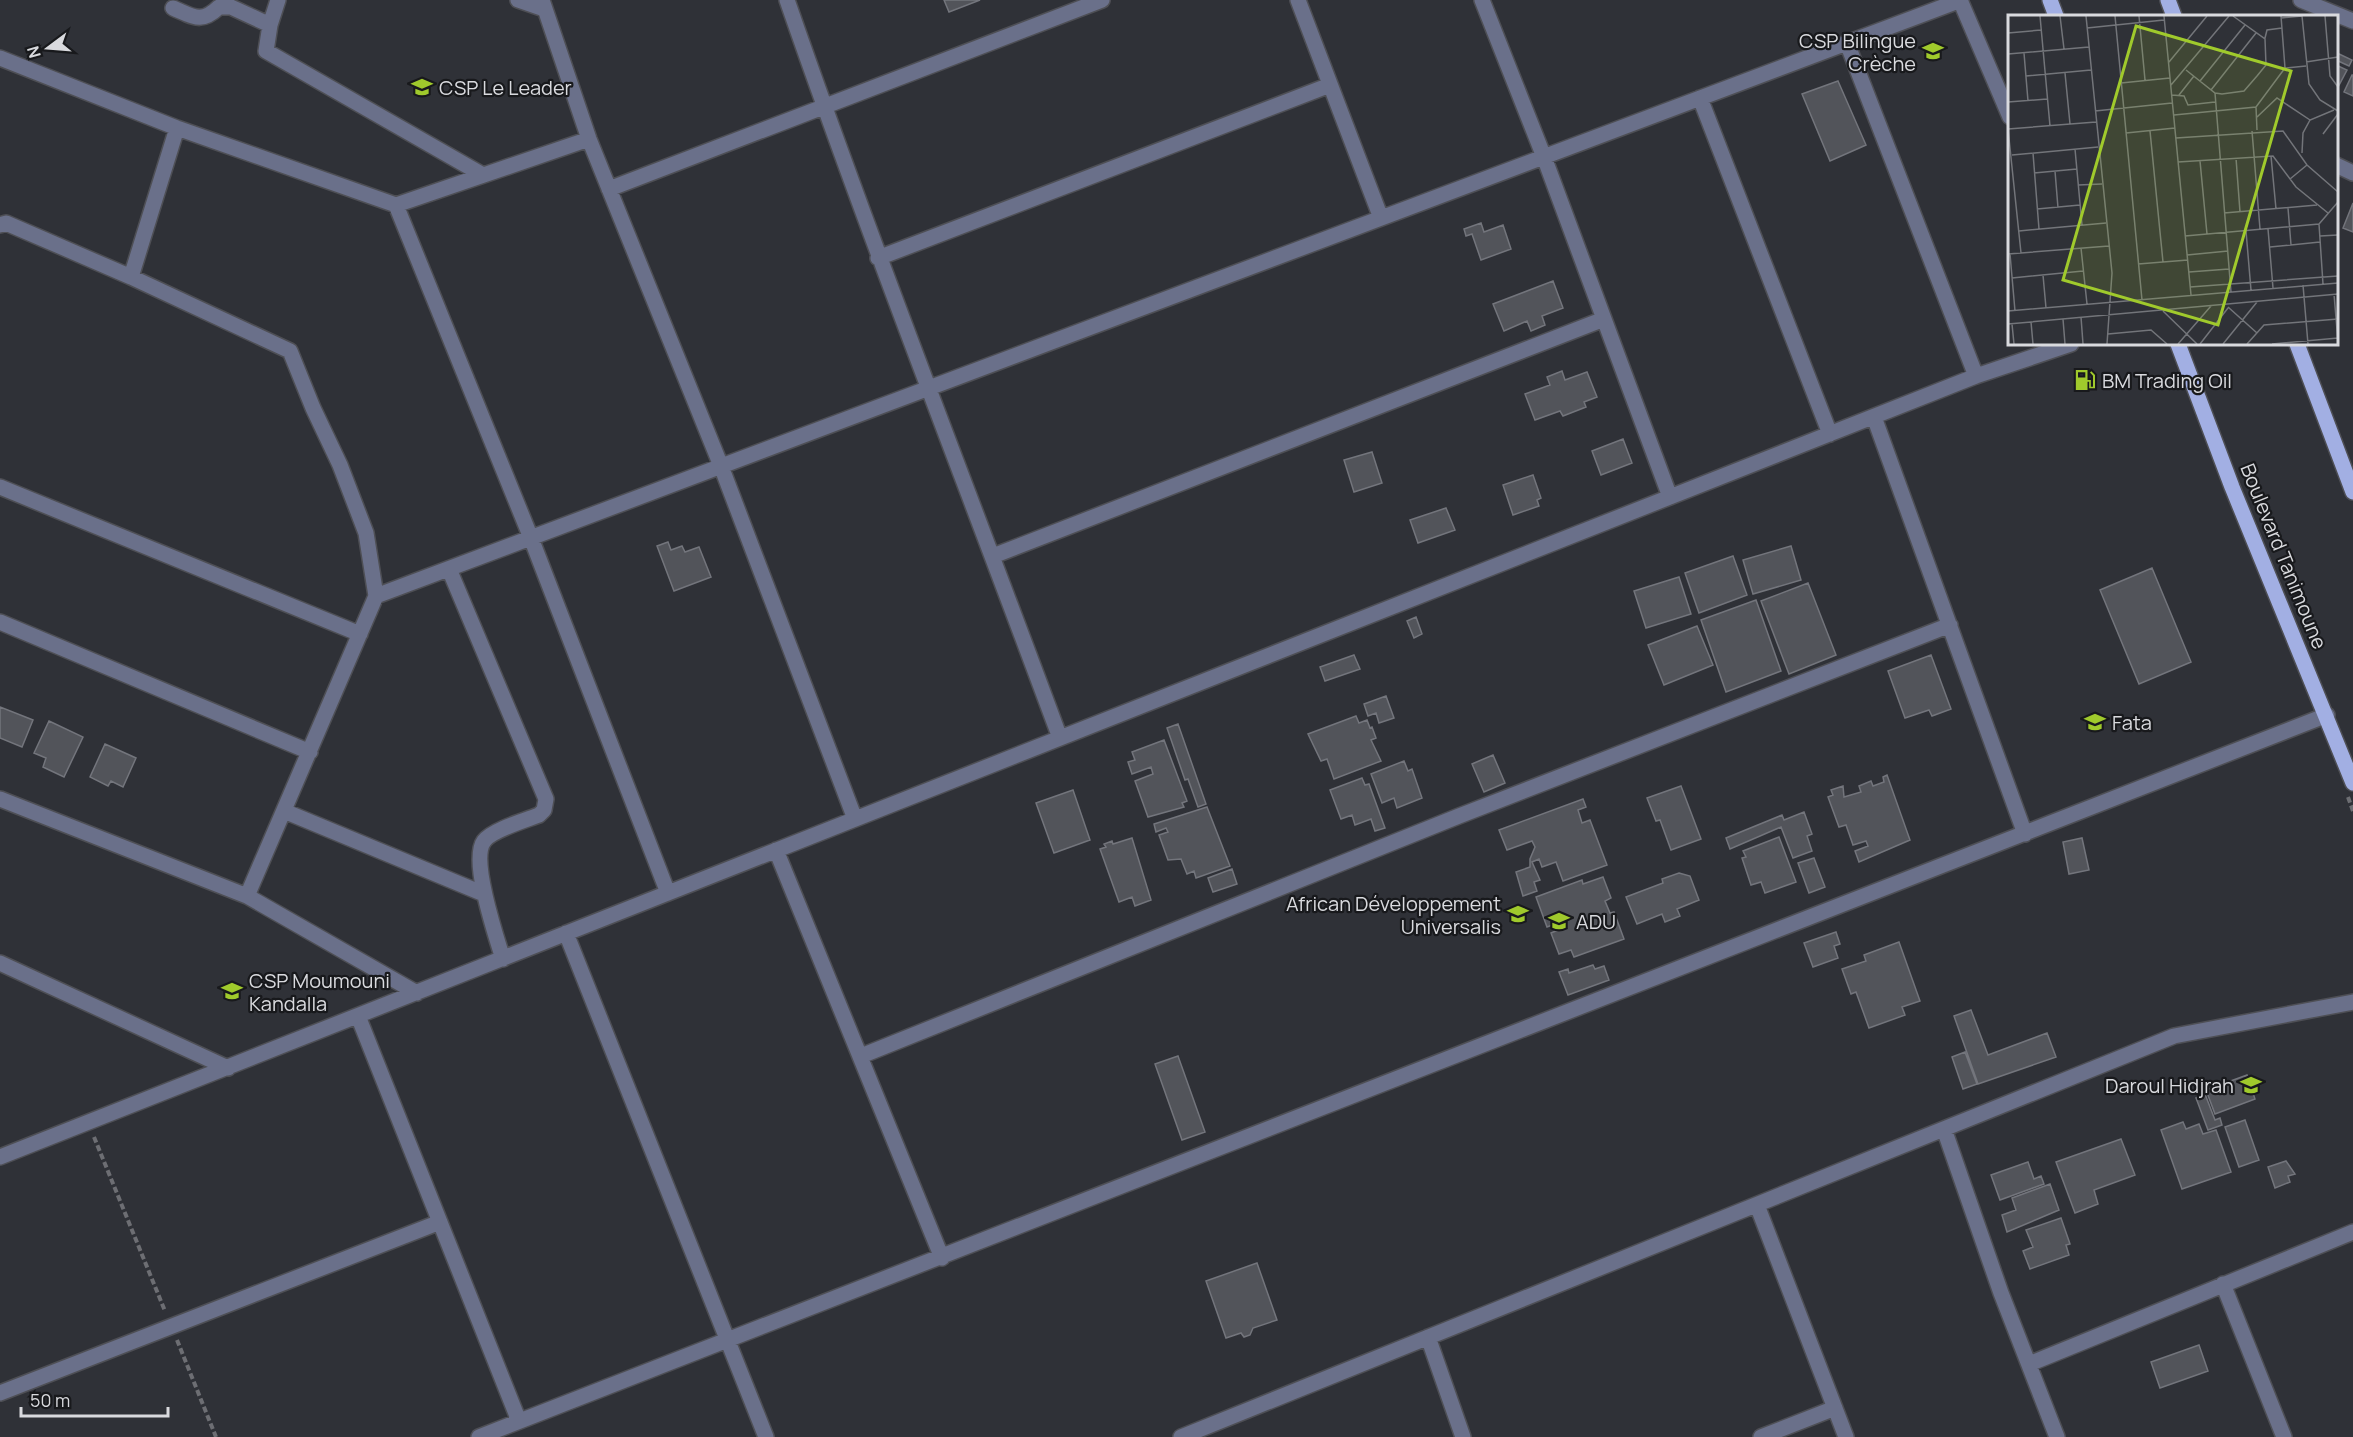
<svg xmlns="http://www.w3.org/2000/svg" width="2353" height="1437" font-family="Manrope,sans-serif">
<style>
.building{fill:#52545a;stroke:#73757c;stroke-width:1.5}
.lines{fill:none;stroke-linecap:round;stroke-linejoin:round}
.minor-casing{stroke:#4e4f55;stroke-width:18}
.major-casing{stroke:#4e4f55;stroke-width:18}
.path{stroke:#6d6e73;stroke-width:4;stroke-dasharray:6 3;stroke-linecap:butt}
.minor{stroke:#6a708a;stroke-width:15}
.major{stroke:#a2afe3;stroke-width:15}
.labels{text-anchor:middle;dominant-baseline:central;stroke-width:4.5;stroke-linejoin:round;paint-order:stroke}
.poi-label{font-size:20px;fill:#d9dade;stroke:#18191c;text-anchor:start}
.street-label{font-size:20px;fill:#d9dade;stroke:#18191c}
.inset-road{fill:none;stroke:#73757a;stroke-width:1.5}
.view{fill:#a0ca2c;fill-opacity:0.15;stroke:#a0ca2c;stroke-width:3}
.inset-edge{fill:none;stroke:#d9dade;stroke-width:3}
</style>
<rect width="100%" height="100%" fill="#2f3137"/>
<path class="building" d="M944,0H980L949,12Z
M2337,53L2352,60L2349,66L2336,60Z
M2336,65L2347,70L2337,89L2336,88Z
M2352,75H2353V96L2344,92Z
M1838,81L1866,145L1830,161L1802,94Z
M2353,203V232L2343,228Z
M1481,223L1484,232L1503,225L1511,249L1481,260L1472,234L1466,236L1464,229Z
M1553,281L1563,308L1542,316L1545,325L1531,331L1527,321L1504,331L1493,304Z
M1562,371L1565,380L1587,372L1597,397L1584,402L1586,407L1563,416L1560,411L1535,420L1525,394L1550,385L1547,377Z
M1623,439L1632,463L1601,475L1592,451Z
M1372,452L1382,483L1354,492L1344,460Z
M1533,475L1541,498L1537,500L1539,506L1513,515L1503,485Z
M1446,508L1455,530L1418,543L1410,520Z
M668,542L671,550L682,546L685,552L699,547L711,577L674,591L657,546Z
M1791,546L1801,580L1753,594L1743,560Z
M1733,556L1747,595L1699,613L1685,573Z
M2152,568L2191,662L2139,684L2100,590Z
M1679,577L1691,614L1646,628L1634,591Z
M1808,583L1836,655L1789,674L1761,601Z
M1756,600L1781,671L1726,692L1701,620Z
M1416,617L1422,634L1414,638L1407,621Z
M1697,626L1713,665L1664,685L1648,645Z
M1354,655L1360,669L1325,681L1320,667Z
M1931,655L1951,709L1932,716L1929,710L1905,718L1888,671Z
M1386,696L1394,718L1379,723L1376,713L1368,716L1364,704Z
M0,707L33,720L22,747L0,738Z
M1356,716L1359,723L1367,720L1370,728L1372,727L1376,738L1371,740L1381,761L1334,779L1327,759L1321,761L1308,734Z
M49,721L83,737L64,777L43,767L46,758L34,753Z
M1178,724L1206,804L1198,807L1188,779L1185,780L1167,728Z
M1164,740L1187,801L1182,803L1184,807L1148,817L1135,781L1153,774L1151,767L1132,774L1128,762L1135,760L1132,752Z
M105,744L136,758L123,787L111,781L108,786L90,777Z
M1493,755L1505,783L1484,792L1472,764Z
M1404,761L1408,771L1412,769L1422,798L1397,808L1394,798L1382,803L1371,774Z
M1887,775L1910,840L1859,862L1855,851L1868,846L1866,841L1853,845L1846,825L1839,827L1828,797L1833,795L1831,790L1843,786L1844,797L1861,792L1859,786L1871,781L1873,786L1884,782L1883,777Z
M1362,778L1365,785L1369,784L1385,828L1375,831L1371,819L1355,825L1352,815L1341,819L1330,790Z
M1681,786L1701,839L1671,850L1660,820L1656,821L1647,798Z
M1073,790L1090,840L1054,853L1036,803Z
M1583,799L1586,807L1578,810L1582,823L1590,820L1607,865L1563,881L1556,862L1542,867L1539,859L1532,862L1540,880L1534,882L1537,891L1523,896L1516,872L1530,867V859L1535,847L1532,841L1507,850L1499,830Z
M1207,807L1230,866L1196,878L1194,871L1187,874L1181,859L1168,860L1159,835L1168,832L1166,828L1156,832L1154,824Z
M1804,812L1812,834L1807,836L1812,851L1793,858L1781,827L1730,849L1726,838L1782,815L1784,820Z
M1779,837L1796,882L1765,893L1761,882L1751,885L1742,858L1746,857L1743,851Z
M1132,838L1151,900L1135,906L1132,897L1119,902L1100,849L1106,847L1104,844L1112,841L1113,844Z
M2082,838L2089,870L2069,874L2063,842Z
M1814,858L1825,887L1809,893L1798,863Z
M1232,869L1237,884L1213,892L1208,878Z
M1679,873L1690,876L1699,900L1677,909L1680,916L1665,922L1662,914L1637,924L1626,897L1663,883L1662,879Z
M1603,877L1611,898L1605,901L1610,913L1614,912L1624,939L1574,957L1571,950L1559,954L1551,933L1558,930L1555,924L1547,927L1536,897L1582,880L1583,884Z
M1836,932L1840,944L1834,946L1838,958L1813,967L1804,943Z
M1899,942L1920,1001L1902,1007L1905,1015L1869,1028L1856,992L1851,994L1842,969L1866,961L1864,955Z
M1593,965L1595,969L1604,966L1609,980L1568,995L1559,972L1568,969L1569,973Z
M1971,1010L1988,1055L2047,1033L2056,1057L1978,1084L1954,1016Z
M1965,1052L1977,1084L1963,1089L1952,1057Z
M1178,1056L1205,1132L1182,1140L1155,1064Z
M2247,1075L2255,1099L2215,1114L2206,1090Z
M2205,1094L2215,1120L2220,1118L2222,1125L2208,1130L2196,1098Z
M2245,1120L2259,1160L2239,1167L2225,1127Z
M2183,1122L2186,1129L2199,1124L2203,1134L2216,1130L2231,1172L2182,1189L2161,1130Z
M2121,1139L2135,1175L2094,1190L2098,1204L2075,1213L2056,1162Z
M2286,1161L2295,1174L2288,1176L2290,1182L2275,1188L2268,1167Z
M2028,1162L2034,1179L2041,1176L2044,1184L2000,1200L1991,1175Z
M2050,1184L2059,1210L2007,1232L2002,1215L2016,1210L2012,1198Z
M2061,1218L2070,1244L2066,1245L2069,1255L2030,1269L2023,1251L2033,1247L2026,1230Z
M1257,1263L1277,1320L1253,1328L1250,1335L1244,1337L1241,1333L1226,1338L1206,1281Z
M2199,1345L2208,1371L2160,1388L2151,1362Z"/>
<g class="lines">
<defs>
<path id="minor" d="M278,0L270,25L266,51L483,175
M518,0L544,9
M542,0L589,139L721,466L855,819
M787,0C873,248 969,492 1060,738
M1298,0L1381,218
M1482,0L1544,157L1670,497
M1960,0L2010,117
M2301,0L2353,21
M173,8C194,17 201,24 219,7H231L270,25
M1847,43L1976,376
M0,58L177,128L396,205L531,538L668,893
M1700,98L1830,434
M2336,165L2353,173
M609,189L1102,0
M396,205L589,139
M0,225L6,223L131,277L290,351L313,408L340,465L366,533L376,596L247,896
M878,258L1330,85
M131,277L177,128
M1874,417L2025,834
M0,487L360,634
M993,556L1604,319
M449,569L546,799L544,810L539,815C526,820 492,830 484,841C470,860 496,936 503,959
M376,596L1961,0
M0,622L310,752
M0,799L247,896L417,993
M284,811L484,894
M776,850L942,1258
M566,933L766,1437
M0,963L228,1068
M358,1016L519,1421
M861,1056L1459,816L1950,625
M1944,1129L2001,1293L2057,1437
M0,1157L1976,376L2071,344
M1757,1205L1846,1437
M2223,1284L2284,1437
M1428,1337L1463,1437
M2029,1364L2353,1232
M0,1393L440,1222
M479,1437L2327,715
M1181,1437L2174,1036L2353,1002
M1761,1437L1835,1408"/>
<path id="major" d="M2050,0L2056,16
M2168,0L2174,16
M2178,344L2232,487L2353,783
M2297,344L2353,492"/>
</defs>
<use href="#minor" class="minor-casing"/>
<use href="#major" class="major-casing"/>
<path class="path" d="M2348,797L2353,811
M94,1137L165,1311
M177,1340L216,1437"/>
<use href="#minor" class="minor"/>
<use href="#major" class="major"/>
</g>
<defs>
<symbol id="school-bare" viewBox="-9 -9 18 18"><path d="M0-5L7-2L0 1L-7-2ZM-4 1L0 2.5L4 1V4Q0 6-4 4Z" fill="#a0ca2c" stroke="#18191c" stroke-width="2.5" paint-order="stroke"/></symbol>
<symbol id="fuel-bare" viewBox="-9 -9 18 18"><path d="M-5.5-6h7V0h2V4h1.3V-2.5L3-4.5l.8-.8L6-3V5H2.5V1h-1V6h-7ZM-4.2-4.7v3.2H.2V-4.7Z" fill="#a0ca2c" stroke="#18191c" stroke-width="2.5" paint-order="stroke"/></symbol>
<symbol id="university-bare" viewBox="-9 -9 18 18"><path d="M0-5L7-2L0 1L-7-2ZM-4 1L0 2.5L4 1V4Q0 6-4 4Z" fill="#a0ca2c" stroke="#18191c" stroke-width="2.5" paint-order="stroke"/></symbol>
</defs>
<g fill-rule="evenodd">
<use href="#school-bare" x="1918" y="36" width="30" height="30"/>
<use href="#school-bare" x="407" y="72" width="30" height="30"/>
<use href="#fuel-bare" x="2070" y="365" width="30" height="30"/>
<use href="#school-bare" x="2080" y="707" width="30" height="30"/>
<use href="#university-bare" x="1503" y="899" width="30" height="30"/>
<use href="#university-bare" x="1544" y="906" width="30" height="30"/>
<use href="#school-bare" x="217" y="976" width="30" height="30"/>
<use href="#school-bare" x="2236" y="1070" width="30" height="30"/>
</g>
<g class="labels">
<g class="poi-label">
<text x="1916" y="40" text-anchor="end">CSP Bilingue<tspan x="1916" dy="23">Crèche</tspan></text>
<text x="439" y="87">CSP Le Leader</text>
<text x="2102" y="380">BM Trading Oil</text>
<text x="2112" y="722">Fata</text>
<text x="1501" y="903" text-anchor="end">African Développement<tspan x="1501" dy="23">Universalis</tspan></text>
<text x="1576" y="921">ADU</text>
<text x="249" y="980">CSP Moumouni<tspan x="249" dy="23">Kandalla</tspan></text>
<text x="2234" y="1085" text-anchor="end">Daroul Hidjrah</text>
</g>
<g class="street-label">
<text transform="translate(2284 556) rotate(68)">Boulevard Tanimoune</text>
</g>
</g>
<g transform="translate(2008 15)">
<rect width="330" height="330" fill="#2f3137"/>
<path class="inset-road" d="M32,1L42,111M52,1L56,34M78,1L104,258L99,329M107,1L134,285M131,1L137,65M156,1L183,280M294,1L301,69L312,85L330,96M317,1L322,61L330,72M273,3L294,1M79,13L156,5M0,18L33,15M257,23L259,15L274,13M16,38L20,86M0,39L81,32M161,47L199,1M298,47L330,42M277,53L298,51M178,55L207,78L214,79L236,76L249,61L258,50L257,24L225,1M57,58L62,109M18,61L83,55M192,66L237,10M113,68L162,63M163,70L221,1M203,75L248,18M207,78L223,277M164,80L176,81L180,90L207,87M171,80L186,61M0,87L39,84M248,92L249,115M87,96L164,88M166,100L248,92L277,53L273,1M249,102L269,83L302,105M0,114L13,238M0,114L88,107M142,116L155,247M244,116L252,214M118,118L167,113M315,119L330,99M168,123L275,116L299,150L330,177M67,134L74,210M25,138L31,214M294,138L295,118L302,105L326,95M4,140L90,132M263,141L268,194M228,143L232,197M192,146L199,219M170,147L265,141L288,172L320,198M47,156L50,193M26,158L69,154M282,164L299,150M70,170L94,169M280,193L283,230M29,194L72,190M216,198L309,190M311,209L315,269M260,214L265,273M11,216L98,208M238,216L243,275M177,221L311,209L330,187M312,221L330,220M262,232L312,227M73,233L79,289M0,239L101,231M2,239L7,296M179,240L220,236M130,249L180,245M181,257L221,254M35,260L38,293M4,263L75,256M295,270L300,329M182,272L330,261M326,279L330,327M220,292L249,318M0,296L330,268M155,296L189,329M73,302L75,329M55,304L57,329M23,307L25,329M0,309L330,279M4,309L6,329M100,319L143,315L159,329M170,329L203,291M192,329L220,293M215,329L249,287M239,329L256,310L330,304M264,329L330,323"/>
<path class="view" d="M128,11L283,56L210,310L55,265Z"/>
<rect width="330" height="330" class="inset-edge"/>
</g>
<g transform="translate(48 48) rotate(254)" stroke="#18191c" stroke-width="4.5" paint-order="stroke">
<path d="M0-4.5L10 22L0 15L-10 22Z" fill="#d9dade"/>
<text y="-9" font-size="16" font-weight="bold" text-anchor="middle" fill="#d9dade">N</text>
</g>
<path d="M21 1407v9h147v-9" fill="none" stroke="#d9dade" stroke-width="3"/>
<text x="30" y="1407" font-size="18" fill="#d9dade" stroke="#18191c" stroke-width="4.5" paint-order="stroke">50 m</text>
</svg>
